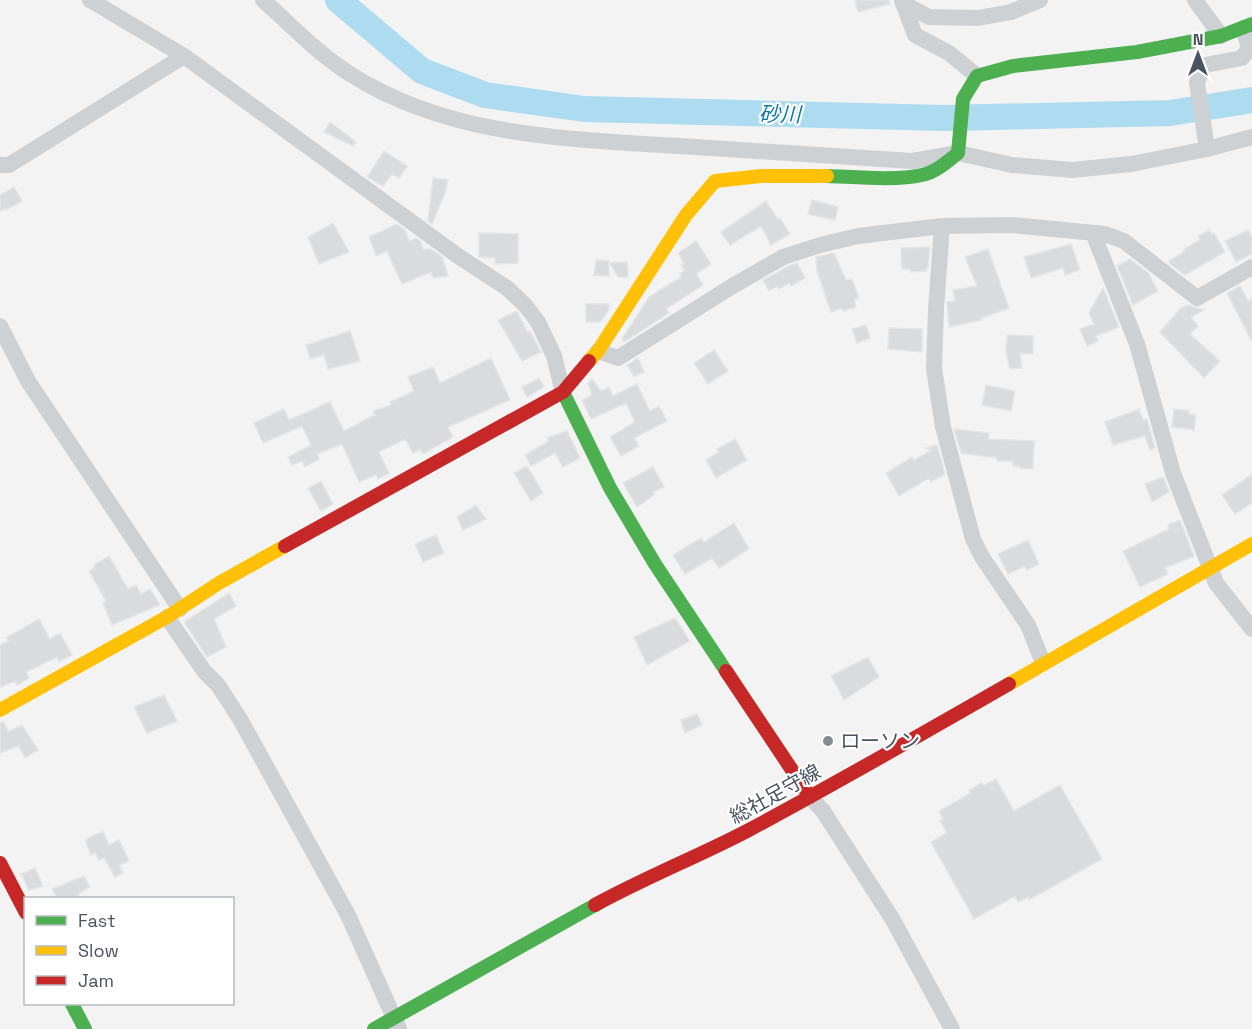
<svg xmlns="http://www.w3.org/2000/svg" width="1252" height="1029" font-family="'Space Grotesk','Noto Sans JP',sans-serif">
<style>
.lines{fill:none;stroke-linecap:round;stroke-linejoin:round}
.river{stroke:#addbef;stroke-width:26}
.building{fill:#dadbdd;stroke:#e4e5e6;stroke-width:1.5}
.street{stroke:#ced1d4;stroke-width:16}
.fast{stroke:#4caf50;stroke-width:14}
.slow{stroke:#ffc107;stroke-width:14}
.jam{stroke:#c62828;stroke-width:14}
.poi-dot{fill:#858b93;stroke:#fff;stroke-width:2}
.labels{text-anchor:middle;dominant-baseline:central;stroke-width:4.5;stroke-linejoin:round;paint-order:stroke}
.poi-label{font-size:20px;fill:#4a5360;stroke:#fff;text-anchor:start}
.street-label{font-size:20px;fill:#4a5360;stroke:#fff}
.water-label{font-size:21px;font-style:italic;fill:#0c7aa9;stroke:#fff}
</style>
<rect width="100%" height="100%" fill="#f3f3f3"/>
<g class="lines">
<path class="river" d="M338,0L422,71L485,95L584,109L945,118L1170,113L1252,100"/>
</g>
<path class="building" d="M855,0H889L890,4L858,12Z
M330,122L356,142L353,146L324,132Z
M384,151L407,166L399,178L392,174L383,186L367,177Z
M433,178L448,180L445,193L432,224L428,221Z
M14,187L22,201L6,210L5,209L0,211V195Z
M812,200L838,207L835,220L808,214Z
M766,201L778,219L780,218L790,234L771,245L761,226L730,245L721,232Z
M333,223L349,252L319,264L308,237Z
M397,224L405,230L409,241L416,238L420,241L424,250L430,248L442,257L448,276L433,278L431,272L402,284L387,251L376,256L369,237Z
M1209,230L1212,234L1214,233L1225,252L1185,275L1170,264L1169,261L1185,251L1184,249L1200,240L1198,236Z
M1248,230L1252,238V254L1236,262L1225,241Z
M479,233L518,234V263L495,264V258L479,257Z
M696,241L711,264L696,274L703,285L666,309L669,313L624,342L622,339L649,297L681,277L680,274L685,270L681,265L684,263L678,253Z
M1071,244L1080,270L1065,275L1063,268L1031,278L1024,257Z
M930,247L928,268H926V271L911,272L910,269H902L901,248Z
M988,249L1009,308L981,318L982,320L949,327L947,302L955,301L953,290L977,286L965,257Z
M834,253L846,280L852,279L859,298L854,300L856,307L843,311L842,308L831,312L817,271L816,257Z
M1130,259L1148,273L1158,291L1133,305L1117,266Z
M596,260L609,261V276L594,275Z
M627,262L628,277H618L610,263Z
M797,263L805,278L791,286L790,283L778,289L777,286L769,291L763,280L787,267Z
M1240,286L1248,301L1252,298V342L1227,293Z
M1103,288L1119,327L1096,336L1098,341L1087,346L1080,329L1094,324L1089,313Z
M586,304H609V309L600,322H586Z
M1189,305L1204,310L1191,317L1198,326L1190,334L1220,361L1204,378L1160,332L1181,308Z
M517,311L527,332L530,331L541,352L522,361L498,320Z
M866,325L870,338L857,343L852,329Z
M889,328L922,329V352L888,349Z
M350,331L360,361L328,369L324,355L310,359L306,345Z
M1007,335L1033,336V354L1020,353L1022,368L1010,369L1006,353Z
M714,350L728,371L708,384L694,363Z
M491,358L510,400L448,427L453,437L423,454L420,449L413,453L405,439L379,452L389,473L378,479L376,475L359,482L342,444L317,454L319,459L305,467L302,461L292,465L288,457L311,445L302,426L263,443L254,423L284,409L289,420L330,402L344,431L375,415L373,411L391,405L390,402L414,391L408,377L433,367L440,383Z
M638,358L644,372L634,376L627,365Z
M539,378L544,387L527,397L522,387Z
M592,379L601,391L609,387L613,396L637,384L650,411L659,406L667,421L634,438L639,446L621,456L610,437L635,422L626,403L591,419L582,400L592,395L588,384Z
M986,385L1015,391L1011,411L982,405Z
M1139,409L1143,420L1147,419L1155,448L1150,450L1145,436L1113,445L1105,422Z
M1174,409L1189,411V414L1196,415L1194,430L1172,427Z
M954,429L989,433L988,439L1034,441L1033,469L1020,468V466H1013V461H997V458L961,453Z
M567,431L580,458L563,467L555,453L531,466L525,455L549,441L547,438Z
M735,439L747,460L716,478L706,460L719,452L717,449Z
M937,445L945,474L931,482L929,478L899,496L886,473L912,457L914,460L932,450L926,448Z
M527,466L543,493L531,501L514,473Z
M653,467L664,487L653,492L654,495L637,507L623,483Z
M1252,474V503L1235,514L1222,495Z
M1163,477L1169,492L1152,502L1145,484Z
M321,481L333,504L321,511L308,488Z
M476,505L486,519L463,530L457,517Z
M1180,520L1194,556L1165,568L1168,574L1140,587L1123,551L1169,529L1168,525Z
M734,523L749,549L719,568L712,558L685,574L673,555L701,538L704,542Z
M436,535L444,553L423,562L415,544Z
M1028,540L1039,564L1027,570L1025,566L1008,574L998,554Z
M109,556L128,589L136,585L141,594L150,589L160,605L112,625L103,603L106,601L89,571L94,568V565Z
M229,593L236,606L214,619L226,647L207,657L184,622Z
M675,618L690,641L647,665L634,637Z
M39,619L50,639L60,633L72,655L59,662L57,657L26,672L29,678L17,685L16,681L0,687V645L9,641L6,638Z
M868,657L879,677L844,700L831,676Z
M164,695L177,721L147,733L134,707Z
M697,714L702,725L685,733L681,720Z
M4,722L8,732L22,725L38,750L25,758L19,746L0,753V723Z
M996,779L1014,811L1060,785L1102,859L1029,900L1028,897L1018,902L1015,896L974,919L931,842L947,833L940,821L943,819L939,811L971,793L969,790L982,783L984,785Z
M103,831L109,845L119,840L129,861L119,865L123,873L115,877L104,858L99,860L95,853L91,855L85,840Z
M35,868L43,886L29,890L21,874Z
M84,876L90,887L78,894L81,898H57L52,889Z"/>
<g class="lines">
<path class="street" d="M90,0L184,56L458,256L507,288L525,305L538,322L554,356L563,392
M263,0C291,25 318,54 350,74C449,137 567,139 680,146C757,151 835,156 912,161L958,153L1012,165L1072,170L1131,164L1207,149L1252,137
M1195,0L1221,36
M902,1L915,35L949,53L977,76
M903,3L929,17L978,18L1011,12L1040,0
M1205,65L1197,82L1207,149
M1205,65L1242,58L1249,48L1243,28
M0,165H9L184,56
M942,226L936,309L934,368L943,427L973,539L982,557L1028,625L1043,663
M1093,233L1137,344L1173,473L1216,583L1252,629
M0,326L28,381L180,609
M598,351L618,358L731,287L783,257L820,245L858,236L942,226L1012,225L1105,234L1124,241L1197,298L1252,267
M167,617L204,671L218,685L240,719L348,915L399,1029
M810,797L823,811L893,920L952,1029"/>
<path class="fast" d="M827,176C855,177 896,181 922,175C936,172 947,162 958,153L963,99L977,76L1013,66L1137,52L1221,36L1252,24
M563,392L610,488L655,564L726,671
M72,1004L85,1029
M374,1029L595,905"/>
<path class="slow" d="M589,361L598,351L686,215L715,181L761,176H827
M1009,684L1252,544
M0,710L167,617L219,583L285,546"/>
<path class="jam" d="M285,546L563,392L589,361
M726,671L810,797
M0,863L26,913
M595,905C644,878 697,857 747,831C835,784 922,734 1009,684"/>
</g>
<circle class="poi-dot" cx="828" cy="741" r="6"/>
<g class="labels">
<g class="poi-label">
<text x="840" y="741">ローソン</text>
</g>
<g class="street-label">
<text transform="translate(775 794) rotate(-29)">総社足守線</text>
</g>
<g class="water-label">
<text transform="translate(780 114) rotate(1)">砂川</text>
</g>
</g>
<rect x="24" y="897" width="210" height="108" fill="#ffffff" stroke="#b7babf" stroke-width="1.5"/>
<rect x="36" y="916" width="30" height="9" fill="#4caf50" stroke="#b7babf" stroke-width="1.5"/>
<text x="78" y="927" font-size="18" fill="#4a5360">Fast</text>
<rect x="36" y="946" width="30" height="9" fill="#ffc107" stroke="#b7babf" stroke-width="1.5"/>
<text x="78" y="957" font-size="18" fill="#4a5360">Slow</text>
<rect x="36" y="976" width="30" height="9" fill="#c62828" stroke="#b7babf" stroke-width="1.5"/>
<text x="78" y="987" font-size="18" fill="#4a5360">Jam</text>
<g transform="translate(1198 54)" stroke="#ffffff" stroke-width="4.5" paint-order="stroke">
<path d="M0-4.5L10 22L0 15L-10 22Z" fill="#4a5360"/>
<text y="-9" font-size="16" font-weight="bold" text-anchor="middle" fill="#4a5360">N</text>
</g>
</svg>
